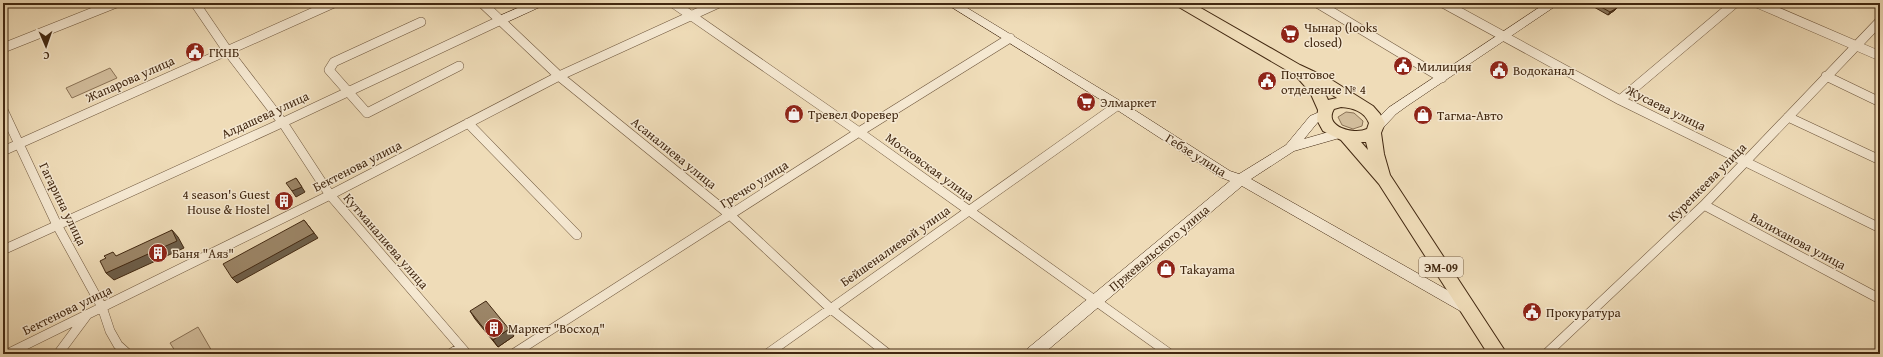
<svg xmlns="http://www.w3.org/2000/svg" width="1883" height="357" font-family="'Gentium Book Plus',serif">
<style>
.green{fill:#d2bd9c;stroke:#8a7256}
.lines{fill:none;stroke-linecap:round;stroke-linejoin:round}
.street-casing{stroke:#6d553b;stroke-width:10}
.secondary-casing{stroke:#422811;stroke-width:1}
.highway-casing{stroke:#422811;stroke-width:2}
.street{stroke:#f5e8d1;stroke-width:9}
.secondary{fill:#f5e8d1;fill-rule:evenodd}
.highway{fill:#efdcb8;fill-rule:evenodd}
.wall{fill:#867359;stroke:#422811}
.shaded-wall{fill:#6d5e49;stroke:#422811}
.building{fill:#9c8668;stroke:#422811}
.labels{text-anchor:middle;dominant-baseline:central;stroke-width:3;stroke-linejoin:round;paint-order:stroke}
.shield{fill:#f5e8d1;stroke:#78624b;stroke-width:1}
.shield-label{font-size:12px;font-weight:bold;fill:#422811}
.poi-label{font-size:13px;fill:#422811;stroke:#f5e8d1;text-anchor:start}
.street-label{font-size:13px;fill:#422811;stroke:#f5e8d1}
</style>
<rect width="100%" height="100%" fill="#efdcb8"/>
<filter id="stains"><feTurbulence type="fractalNoise" baseFrequency=".005" numOctaves="4"/><feColorMatrix values="0 0 0 0 .2 0 0 0 0 .09 0 0 0 0 .02 0 0 0 .5 -.17"/></filter>
<radialGradient id="worn" r=".72"><stop offset=".6" stop-color="#630" stop-opacity="0"/><stop offset="1" stop-color="#630" stop-opacity=".3"/></radialGradient>
<path class="green" d="M110,68L117,78L72,98L66,88Z
M1346,112L1354,113L1363,121L1362,126L1353,129L1342,125L1338,117Z
M198,327L213,353L177,354L170,343Z"/>
<g class="lines">
<defs>
<path id="street" d="M195,3L227,50L283,123L330,195L467,354
M482,3L559,76L730,215L830,308L888,354
M673,3L859,132L1170,354
M1317,3L1442,78
M1443,3L1620,100L1880,228
M1757,3L1880,56
M421,22L334,62L329,70L367,113L459,66
M3,48L116,3
M1826,76L1880,102
M1620,100L1735,3
M3,110L57,225L102,307L110,331L118,345L128,354
M1788,117L1880,160
M468,123L577,235
M3,151L334,3
M1704,205L1880,299
M3,250L273,127L501,20
M7,354L330,195L559,76L719,3
M58,354L87,315
M450,354L461,347
M513,354L859,132L1010,38
M767,354L1118,105
M1546,354L1704,205L1880,21"/>
<path id="secondary" d="M529,3H544L542,6L505,23H497L495,20L497,17Z
M945,3H959L1122,102L1230,171L1239,174L1286,145L1310,116L1324,110L1328,111L1330,114L1328,117L1318,122L1304,139L1339,129L1343,131L1345,134L1343,137L1294,151L1251,179L1472,304L1474,308L1472,312L1467,314L1462,312L1242,186L1043,354H1025L1027,349L1230,181L1220,177L1114,108Z
M1546,3H1560L1407,106L1396,114L1380,131H1372L1370,128L1372,125L1388,108Z"/>
<path id="highway" d="M1175,3H1192L1300,65L1330,79L1373,106L1380,114L1385,123L1381,133L1384,154L1390,175L1507,354H1488L1379,184L1341,140L1323,131L1317,120L1318,110L1310,92L1295,75L1177,6ZM1323,89L1337,98L1328,100ZM1341,107C1353,108 1364,111 1369,123L1367,129C1354,135 1323,127 1334,109ZM1361,142H1366L1368,150Z"/>
</defs>
<use href="#street" class="street-casing"/>
<use href="#secondary" class="secondary-casing"/>
<use href="#highway" class="highway-casing"/>
<use href="#street" class="street"/>
<use href="#secondary" class="secondary"/>
<use href="#highway" class="highway"/>
</g>
<path class="wall" d="M1587,3H1609L1617,8L1615,10L1608,15Z
M470,311L514,336L498,347L475,319Z"/>
<path class="shaded-wall" d="M1617,8L1615,10L1608,15L1610,12Z
M296,178L305,192L296,197L292,191Z
M304,220L318,238L237,283L232,278Z
M172,230L178,237L184,248L114,280L106,273Z
M509,329L514,336L498,347L493,340Z"/>
<path class="building" d="M1594,3H1609L1617,8L1610,12Z
M296,178L302,187L292,191L286,183Z
M304,220L314,233L232,278L223,264Z
M172,230L177,241L106,273L100,261L106,258L104,256L113,252L116,256Z
M486,301L509,329L493,340L470,311Z"/>
<defs>
<symbol id="supermarket-disc" viewBox="-11 -11 22 22"><circle r="9.5" fill="#8f2418" stroke="#f5e8d1"/><path d="M-6-5.5h2.5l.6 2H6L4.5 2H-2.5L-4.4-4H-6ZM-1.5 3.2a1.3 1.3 0 1 0 .1 0ZM3 3.2a1.3 1.3 0 1 0 .1 0Z" fill="#fff"/></symbol>
<symbol id="civic-disc" viewBox="-11 -11 22 22"><circle r="9.5" fill="#8f2418" stroke="#f5e8d1"/><path d="M-.6-6.5H3V-4.5H.6V-3L4-1V1h2V6H-6V1h2V-1L-.6-3ZM-1.2 2.5V6h2.4V2.5Z" fill="#fff"/></symbol>
<symbol id="shop-disc" viewBox="-11 -11 22 22"><circle r="9.5" fill="#8f2418" stroke="#f5e8d1"/><path d="M-5-2.5h2.3a2.7 3.5 0 0 1 5.4 0H5L5.5 6h-11ZM-1.5-2.5h3a1.5 2.3 0 0 0-3 0Z" fill="#fff"/></symbol>
<symbol id="building-disc" viewBox="-11 -11 22 22"><circle r="9.5" fill="#8f2418" stroke="#f5e8d1"/><path d="M-4-6H4V6H1V3H-1V6H-4ZM-2.5-4.3h1.7v1.8h-1.7ZM.8-4.3h1.7v1.8H.8ZM-2.5-1h1.7V.8h-1.7ZM.8-1h1.7V.8H.8Z" fill="#fff"/></symbol>
</defs>
<g fill-rule="evenodd">
<use href="#supermarket-disc" x="1279" y="23" width="22" height="22"/>
<use href="#civic-disc" x="184" y="41" width="22" height="22"/>
<use href="#civic-disc" x="1392" y="55" width="22" height="22"/>
<use href="#civic-disc" x="1488" y="59" width="22" height="22"/>
<use href="#civic-disc" x="1256" y="70" width="22" height="22"/>
<use href="#supermarket-disc" x="1075" y="91" width="22" height="22"/>
<use href="#shop-disc" x="783" y="103" width="22" height="22"/>
<use href="#shop-disc" x="1412" y="104" width="22" height="22"/>
<use href="#building-disc" x="273" y="190" width="22" height="22"/>
<use href="#building-disc" x="147" y="242" width="22" height="22"/>
<use href="#shop-disc" x="1155" y="258" width="22" height="22"/>
<use href="#civic-disc" x="1521" y="301" width="22" height="22"/>
<use href="#building-disc" x="483" y="317" width="22" height="22"/>
</g>
<g class="labels">
<rect class="shield" x="1419" y="257" width="44" height="20" rx="3"/>
<g class="shield-label">
<text x="1441" y="267">ЭМ-09</text>
</g>
<g class="poi-label">
<text x="1304" y="27">Чынар (looks<tspan x="1304" dy="15">closed)</tspan></text>
<text x="209" y="52">ГКНБ</text>
<text x="1417" y="66">Милиция</text>
<text x="1513" y="70">Водоканал</text>
<text x="1281" y="74">Почтовое<tspan x="1281" dy="15">отделение № 4</tspan></text>
<text x="1100" y="102">Элмаркет</text>
<text x="808" y="114">Тревел Форевер</text>
<text x="1437" y="115">Тагма-Авто</text>
<text x="270" y="194" text-anchor="end">4 season's Guest<tspan x="270" dy="15">House &amp; Hostel</tspan></text>
<text x="172" y="253">Баня "Аяз"</text>
<text x="1180" y="269">Takayama</text>
<text x="1546" y="312">Прокуратура</text>
<text x="508" y="328">Маркет "Восход"</text>
</g>
<g class="street-label">
<text transform="translate(130 79) rotate(-24)">Жапарова улица</text>
<text transform="translate(1666 108) rotate(26)">Жусаева улица</text>
<text transform="translate(265 115) rotate(-25)">Алдашева улица</text>
<text transform="translate(674 153) rotate(39)">Асаналиева улица</text>
<text transform="translate(1196 155) rotate(32)">Гебзе улица</text>
<text transform="translate(357 166) rotate(-27)">Бектенова улица</text>
<text transform="translate(930 167) rotate(36)">Московская улица</text>
<text transform="translate(1707 182) rotate(-45)">Куренкеева улица</text>
<text transform="translate(754 184) rotate(-32)">Гречко улица</text>
<text transform="translate(63 204) rotate(64)">Гагарина улица</text>
<text transform="translate(386 241) rotate(49)">Кутманалиева улица</text>
<text transform="translate(1798 241) rotate(28)">Валиханова улица</text>
<text transform="translate(895 246) rotate(-35)">Бейшеналиевой улица</text>
<text transform="translate(1159 248) rotate(-40)">Пржевальского улица</text>
<text transform="translate(67 310) rotate(-26)">Бектенова улица</text>
</g>
</g>
<rect width="1883" height="357" fill="none" stroke="#efdcb8" stroke-width="16"/>
<rect x="4" y="4" width="1875" height="349" fill="none" stroke="#422811" stroke-width="2"/>
<rect x="8" y="8" width="1867" height="341" fill="none" stroke="#422811"/>
<g transform="translate(46 46) rotate(178)" stroke="#f5e8d1" stroke-width="3" paint-order="stroke">
<path d="M0-3L7 15L0 10L-7 15Z" fill="#422811"/>
<text y="-6" font-size="11" font-weight="bold" text-anchor="middle" fill="#422811">С</text>
</g>
<rect width="100%" height="100%" filter="url(#stains)"/>
<rect width="100%" height="100%" fill="url(#worn)"/>
</svg>
